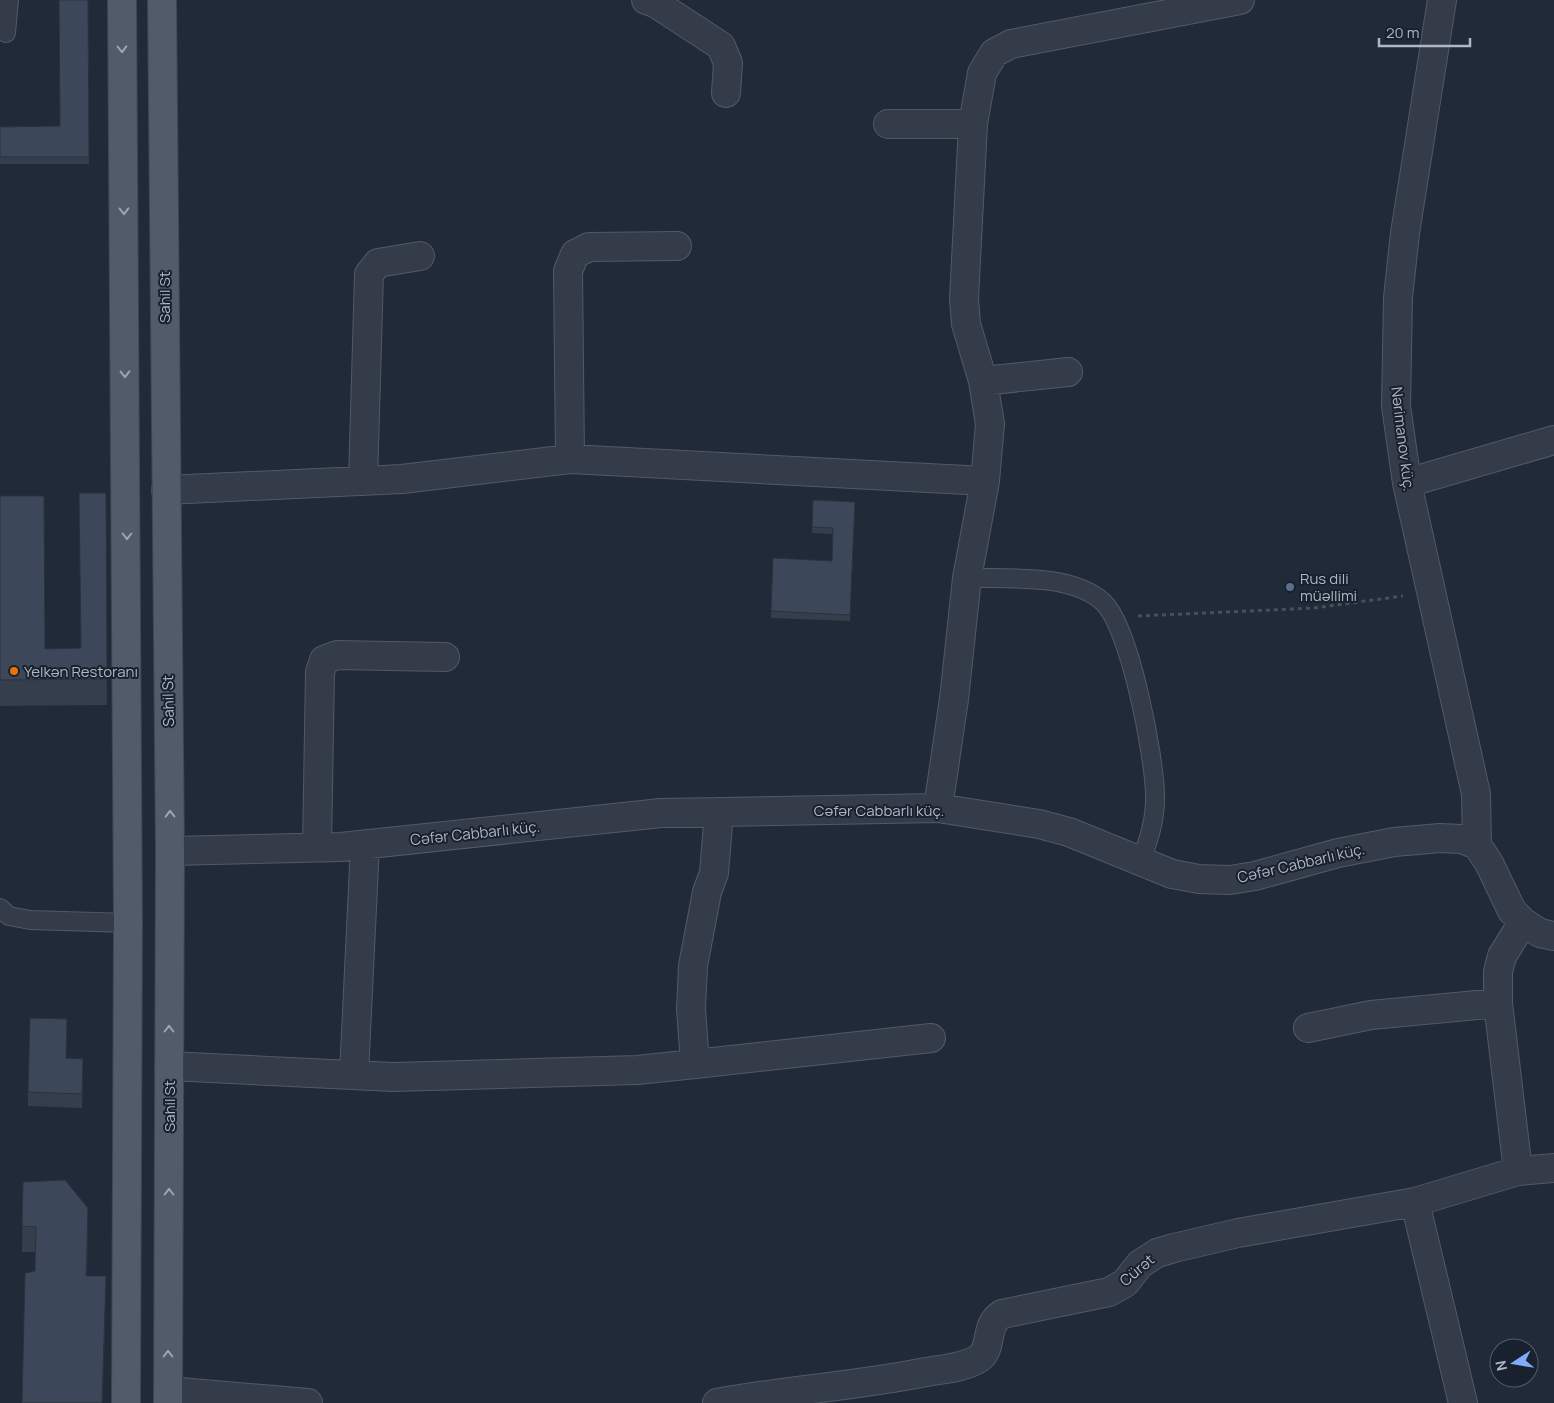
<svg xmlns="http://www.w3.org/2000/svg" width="1554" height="1403" font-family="Manrope,sans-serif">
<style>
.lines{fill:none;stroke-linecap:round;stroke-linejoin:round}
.service-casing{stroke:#515a67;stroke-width:20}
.minor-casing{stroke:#515a67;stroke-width:30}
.primary-casing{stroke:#3d4553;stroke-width:30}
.path{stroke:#405457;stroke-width:3;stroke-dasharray:4 4;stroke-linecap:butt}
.service{stroke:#343c49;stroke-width:18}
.minor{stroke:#343c49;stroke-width:28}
.primary{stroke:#525b6a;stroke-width:28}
.wall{fill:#343e4d}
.shaded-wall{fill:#2a323e}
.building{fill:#3c4859;stroke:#2a323e}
.oneway{stroke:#9ca5b4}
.service-dot{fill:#5c6f8a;stroke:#19212e;stroke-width:2}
.food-dot{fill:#e8710a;stroke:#19212e;stroke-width:2}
.labels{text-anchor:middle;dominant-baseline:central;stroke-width:4;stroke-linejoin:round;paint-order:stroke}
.street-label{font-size:15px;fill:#aeb7c6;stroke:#19212e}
.poi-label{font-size:15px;fill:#aeb7c6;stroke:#19212e;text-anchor:start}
</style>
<rect width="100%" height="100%" fill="#202a39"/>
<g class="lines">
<defs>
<path id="service" d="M6,33L9,0
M967,578C1007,579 1071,573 1103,602C1130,627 1154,755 1155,794C1156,818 1149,839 1141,861
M0,908L9,916L30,920L128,923"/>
<path id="minor" d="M646,0L655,3L721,46L728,63L726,93
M1442,0L1405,233L1398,298L1396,406L1407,483L1476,794L1477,845
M888,124H973
M983,381L1068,372
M570,459L568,271L575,254L589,247L677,246
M363,481L369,274L378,263L420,256
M1407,483L1554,440
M166,490L402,479L570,459L985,481
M938,808L954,699L967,578L985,481L990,424L983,381L966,324L964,299L973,124L982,73L994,53L1011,44L1240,0
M317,847L320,672L324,660L337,655L445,657
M170,851L341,847L661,813L938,808L1039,824L1069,832L1172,874L1199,879L1230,880L1255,876L1338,853L1394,842L1440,838L1461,839L1477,845L1489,863L1512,911L1523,922L1540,933L1554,936
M1308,1028L1371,1015L1498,1003
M695,1064L931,1038
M169,1066L393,1077L637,1070L695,1064L691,1009L693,966L707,892L714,873L719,812
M354,1074L365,845
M1518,1171L1498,1003V972L1502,956L1523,922
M1415,1202L1463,1403
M168,1391L308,1403
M717,1403C787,1390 857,1386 926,1372C942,1369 963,1368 978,1359C994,1349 983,1326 1002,1314L1109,1292L1125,1283L1140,1264L1157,1253L1174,1248L1238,1233L1415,1202L1518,1171L1554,1168"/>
<path id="primary" d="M122,0L128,923L126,1403
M162,0L170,851L168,1403"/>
</defs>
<use href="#service" class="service-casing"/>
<use href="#minor" class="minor-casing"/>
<use href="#primary" class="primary-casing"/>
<path class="path" d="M1138,616L1314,608L1403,596"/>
<use href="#service" class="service"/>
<use href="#minor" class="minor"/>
<use href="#primary" class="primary"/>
</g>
<path class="wall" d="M88,0L89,164H0V127L60,126Z
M106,493L107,705L0,706V496L45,649L80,648Z
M813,500L855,502L850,621L771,618L773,558L832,561L833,534L812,533Z
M66,1058L83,1072L82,1108L28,1106V1092Z
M23,1182L88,1234L87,1276L106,1302L35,1271V1252H22Z"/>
<path class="shaded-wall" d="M88,1208V1234L86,1302V1276Z
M106,1276V1302L103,1403H102Z"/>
<path class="building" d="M59,0H88L89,157H0V127L60,126Z
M79,493H106L107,679L0,680V496H44L45,649L81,648Z
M813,500L855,502L850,615L771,611L773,558L832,561L833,528L812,527Z
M30,1018L67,1019L66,1058L83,1059L82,1094L28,1092Z
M65,1180L88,1208L86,1276H106L102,1403H22L25,1273L35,1271L36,1227L22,1226L23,1182Z"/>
<defs><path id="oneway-chevron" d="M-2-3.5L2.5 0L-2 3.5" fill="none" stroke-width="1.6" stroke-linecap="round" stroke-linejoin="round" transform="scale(1.25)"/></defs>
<g class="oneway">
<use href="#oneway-chevron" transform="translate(122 49) rotate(89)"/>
<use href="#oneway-chevron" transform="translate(124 211) rotate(89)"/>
<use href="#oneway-chevron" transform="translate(125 374) rotate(89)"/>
<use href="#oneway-chevron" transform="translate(127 536) rotate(90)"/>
<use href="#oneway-chevron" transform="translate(170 814) rotate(-91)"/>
<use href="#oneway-chevron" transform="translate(169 1029) rotate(-90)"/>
<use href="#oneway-chevron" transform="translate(169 1192) rotate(-90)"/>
<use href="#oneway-chevron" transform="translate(168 1354) rotate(-90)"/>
</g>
<circle class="service-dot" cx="1290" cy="587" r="5"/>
<circle class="food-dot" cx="14" cy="671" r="5"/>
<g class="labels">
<g class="street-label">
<text transform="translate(164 297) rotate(-90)">Sahil St</text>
<text transform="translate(1403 439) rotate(83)">Nərimanov küç.</text>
<text transform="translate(168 701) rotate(-91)">Sahil St</text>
<text x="879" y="810">Cəfər Cabbarlı küç.</text>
<text transform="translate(475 833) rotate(-6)">Cəfər Cabbarlı küç.</text>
<text transform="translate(1301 863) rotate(-13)">Cəfər Cabbarlı küç.</text>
<text transform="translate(169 1106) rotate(-90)">Sahil St</text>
<text transform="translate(1137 1270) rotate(-40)">Cürət</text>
</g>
<g class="poi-label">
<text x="1300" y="578">Rus dili<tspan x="1300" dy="17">müəllimi</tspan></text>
<text x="24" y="671">Yelkən Restoranı</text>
</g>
</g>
<g transform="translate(1514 1363) rotate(258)"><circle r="24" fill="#19212e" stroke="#555d6b"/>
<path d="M0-4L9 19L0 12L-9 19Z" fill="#7fabfa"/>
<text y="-8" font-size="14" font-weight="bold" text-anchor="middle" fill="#aeb7c6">N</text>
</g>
<path d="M1379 38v8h91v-8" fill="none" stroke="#aeb7c6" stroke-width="2.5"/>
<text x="1386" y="38" font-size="15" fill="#aeb7c6" stroke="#19212e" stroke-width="4" paint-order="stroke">20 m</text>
</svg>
